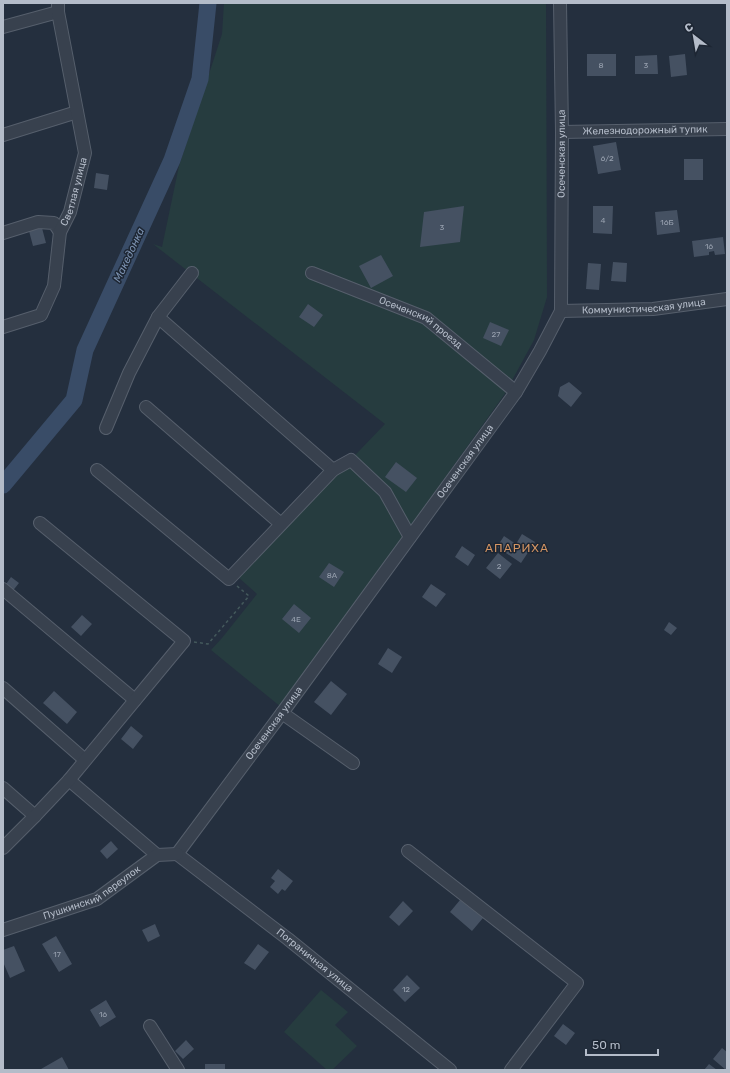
<svg xmlns="http://www.w3.org/2000/svg" width="730" height="1073" font-family="Rubik,sans-serif">
<style>
.green{fill:#263c3f}
.lines{fill:none;stroke-linecap:round;stroke-linejoin:round}
.river{stroke:#394c67;stroke-width:17}
.building{fill:#455162}
.minor-casing{stroke:#565f6c;stroke-width:14}
.path{stroke:#44595c;stroke-width:1.5;stroke-dasharray:3 3;stroke-linecap:butt}
.minor{stroke:#38414e;stroke-width:12}
.labels{text-anchor:middle;dominant-baseline:central;stroke-width:3;stroke-linejoin:round;paint-order:stroke}
.number-label{font-size:8px;fill:#98a1af}
.street-label{font-size:10px;fill:#b4bcc9;stroke:#1d2633}
.water-label{font-size:11px;font-style:italic;fill:#7c92b1;stroke:#1d2633}
.quarter-label{font-size:12px;letter-spacing:1px;fill:#d59563;stroke:#1d2633}
</style>
<rect width="100%" height="100%" fill="#242f3e"/>
<path class="green" d="M224,3H546L547,297L534,340L504,395L281,707L211,650L222,638L257,594L238,577L385,424L153,244L162,247L179,166L222,34Z
M321,990L348,1012L335,1025L357,1046L332,1070H327L284,1032Z"/>
<g class="lines">
<path class="river" d="M3,485L74,400L85,350L172,160L200,79L208,3"/>
</g>
<path class="building" d="M587,54H616V76H587Z
M685,54L687,75L671,77L669,56Z
M657,55L658,74H635V56Z
M616,142L621,170L598,174L593,146Z
M684,159H703V180H684Z
M96,173L109,175L107,190L94,188Z
M464,206L460,242L420,247L424,212Z
M593,206H613L612,234L593,233Z
M677,210L680,232L657,235L655,212Z
M42,228L46,243L33,246L29,231Z
M723,237L725,254L715,255L714,251L709,252V255L694,257L692,241Z
M381,255L393,276L371,288L359,266Z
M613,262L627,263L626,282L611,281Z
M588,263L601,264L599,290L586,289Z
M308,304L323,315L314,327L299,317Z
M490,322L509,330L501,346L483,338Z
M569,382L582,393L571,407L558,396L560,387Z
M396,462L417,478L406,492L385,477Z
M522,534L535,542L521,563L497,547L504,536L516,544Z
M462,546L475,555L468,566L455,557Z
M498,553L512,564L500,579L486,568Z
M329,563L344,572L334,587L319,577Z
M11,577L19,583L11,593L4,587Z
M431,584L446,594L436,607L422,597Z
M294,604L311,618L299,633L282,619Z
M82,615L92,624L81,636L71,627Z
M669,622L677,628L671,635L664,630Z
M388,648L402,657L392,673L378,664Z
M331,681L347,694L331,715L314,702Z
M54,691L77,712L67,724L43,703Z
M131,726L143,736L133,749L121,739Z
M111,841L118,849L107,859L100,851Z
M278,869L293,881L285,891L282,889L278,894L270,887L275,881L271,878Z
M460,900L483,918L472,931L450,912Z
M403,901L413,911L399,926L389,917Z
M155,924L160,936L148,942L142,930Z
M56,936L72,964L59,972L42,944Z
M258,944L269,952L255,970L244,963Z
M14,946L25,971L10,978L3,962V950Z
M407,975L420,988L405,1002L393,990Z
M106,1000L116,1017L100,1027L90,1010Z
M563,1024L575,1033L566,1045L554,1036Z
M186,1040L194,1049L183,1059L175,1051Z
M722,1048L727,1052V1070H726L713,1059Z
M62,1057L69,1070H41V1069Z
M205,1064H225V1070H205Z
M709,1064L717,1070H704Z"/>
<g class="lines">
<defs>
<g id="minor">
<path d="M3,27L58,12"/>
<path id="s1" d="M562,132L727,129"/>
<path d="M3,135L77,112"/>
<path d="M3,233L38,222L54,223L60,232"/>
<path id="s2" d="M312,273L426,318L516,392"/>
<path id="s3" d="M561,311L653,309L727,299"/>
<path d="M158,317L333,470"/>
<path id="s4" d="M3,327L41,315L54,286L60,232L70,212L85,153L58,12V3"/>
<path d="M146,407L281,524"/>
<path d="M106,428L129,373L158,317L192,273"/>
<path d="M97,470L229,579L333,470L351,460L385,492L410,537"/>
<path d="M3,589L135,700"/>
<path d="M3,688L85,760"/>
<path d="M282,713L353,763"/>
<path d="M69,780L157,855"/>
<path d="M3,788L35,816"/>
<path d="M3,848L35,816L69,780L184,641L40,523"/>
<path d="M408,851L577,983L511,1070"/>
<path id="s5" d="M177,854L282,713L516,392L540,351L561,311L562,132L560,3"/>
<path id="s6" d="M177,854L288,939L450,1070"/>
<path id="s7" d="M3,930L97,899L157,855L177,854"/>
<path d="M150,1026L178,1070"/>
</g>
</defs>
<use href="#minor" class="minor-casing"/>
<path class="path" d="M194,642L208,644L249,596L237,586"/>
<use href="#minor" class="minor"/>
</g>
<g class="labels">
<g class="number-label">
<text x="601" y="65">8</text>
<text x="646" y="65">3</text>
<text x="607" y="158">6/2</text>
<text x="603" y="220">4</text>
<text x="667" y="222">16Б</text>
<text x="442" y="227">3</text>
<text x="709" y="246">16</text>
<text x="496" y="334">27</text>
<text x="499" y="566">2</text>
<text x="332" y="575">8А</text>
<text x="296" y="619">4Е</text>
<text x="57" y="954">17</text>
<text x="406" y="989">12</text>
<text x="103" y="1014">16</text>
</g>
<g class="street-label">
<text stroke="none"><textPath href="#s1" startOffset="83">Железнодорожный тупик</textPath></text>
<text stroke="none"><textPath href="#s5" startOffset="823">Осеченская улица</textPath></text>
<text stroke="none"><textPath href="#s4" startOffset="169">Светлая улица</textPath></text>
<text stroke="none"><textPath href="#s3" startOffset="83">Коммунистическая улица</textPath></text>
<text stroke="none"><textPath href="#s2" startOffset="120">Осеченский проезд</textPath></text>
<text stroke="none"><textPath href="#s5" startOffset="487">Осеченская улица</textPath></text>
<text stroke="none"><textPath href="#s5" startOffset="163">Осеченская улица</textPath></text>
<text stroke="none"><textPath href="#s7" startOffset="97">Пушкинский переулок</textPath></text>
<text stroke="none"><textPath href="#s6" startOffset="174">Пограничная улица</textPath></text>
</g>
<g class="water-label">
<text transform="translate(129 255) rotate(-65)">Македонка</text>
</g>
<g class="quarter-label">
<text x="517" y="548">АПАРИХА</text>
</g>
</g>
<rect width="730" height="1073" fill="none" stroke="#b4bcc9" stroke-width="8"/>
<g transform="translate(694 36) rotate(329)" stroke="#1d2633" stroke-width="3" paint-order="stroke">
<path d="M0-3L7 15L0 10L-7 15Z" fill="#b4bcc9"/>
<text y="-6" font-size="11" font-weight="bold" text-anchor="middle" fill="#b4bcc9">С</text>
</g>
<path d="M586 1049v6h72v-6" fill="none" stroke="#b4bcc9" stroke-width="2"/>
<text x="592" y="1049" font-size="12" fill="#b4bcc9" stroke="#1d2633" stroke-width="3" paint-order="stroke">50 m</text>
</svg>
